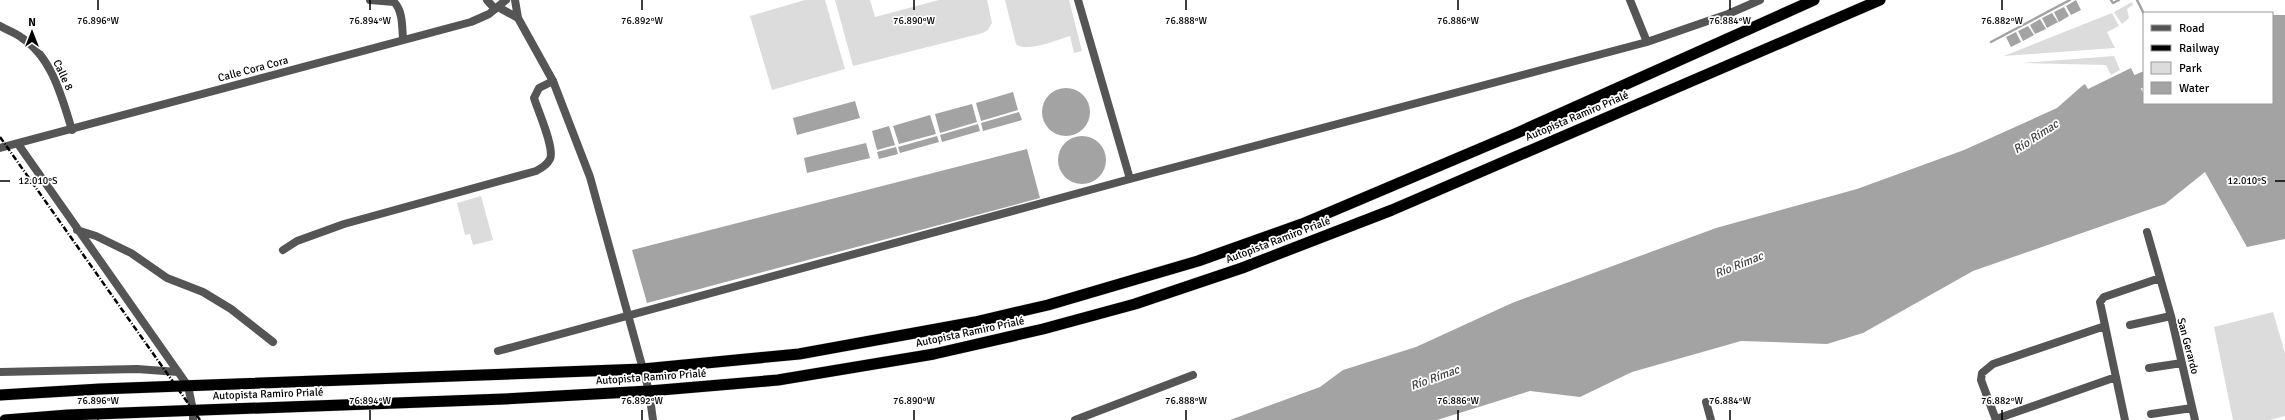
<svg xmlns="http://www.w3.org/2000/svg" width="2285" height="420" font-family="Signika,sans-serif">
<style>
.green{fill:#dcdcdc}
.water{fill:#a3a3a3}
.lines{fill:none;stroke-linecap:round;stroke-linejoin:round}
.stream{stroke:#a3a3a3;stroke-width:2.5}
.river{stroke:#a3a3a3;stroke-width:15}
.trunk-casing{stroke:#dbdbdb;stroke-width:12}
.minor{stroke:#555;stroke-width:8}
.tertiary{stroke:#555;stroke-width:8}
.trunk{stroke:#000;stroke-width:11}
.rail{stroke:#000;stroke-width:2.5;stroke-dasharray:6 2 1 2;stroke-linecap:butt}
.ticks{fill:none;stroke:#000;stroke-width:1.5}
.labels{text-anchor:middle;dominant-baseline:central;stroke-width:3.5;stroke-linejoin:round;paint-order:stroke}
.street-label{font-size:11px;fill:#000;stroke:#fff}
.water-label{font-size:12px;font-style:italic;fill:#444;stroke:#fff}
.ticks-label{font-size:10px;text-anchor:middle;fill:#000;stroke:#fff;stroke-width:3.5;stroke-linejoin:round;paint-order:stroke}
</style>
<rect width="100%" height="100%" fill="#fff"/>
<path class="green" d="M805,0H825L845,69L772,90L750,16Z
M835,0H870L875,17L939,0H987L992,23L988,30L983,33L853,66Z
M1005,0H1069L1082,51L1074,53L1070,36C1057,40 1026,53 1016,44Z
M2132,2L2133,5L2127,9L2129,18L2122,24L2114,12Z
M2112,13L2119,26L2107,32L2115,48L2004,56Z
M2114,56L2120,70L2111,75L2106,65L2021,63Z
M481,196L493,240L473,245L470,234L465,235L457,203Z
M2273,312L2285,353V416L2270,420H2233L2214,327Z"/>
<path class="water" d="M2076,0L2081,10L2071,15L2066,6Z
M2064,7L2069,16L2059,22L2054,12Z
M2052,13L2058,22L2047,28L2042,18Z
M2272,15H2285V239L2247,247L2205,172L2165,204L1973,271L1863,333L1827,344L1741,341L1632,372L1580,397L1530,391L1437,420H1230L1320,387L1343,370L1416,347L1512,303L1716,228L1857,189L1964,150L2057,108L2082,86L2085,84L2088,89L2131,68L2144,95V103H2272Z
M2040,19L2046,29L2035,34L2030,25Z
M2028,26L2034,35L2023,41L2018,31Z
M2016,32L2021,42L2011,47L2006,37Z
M1042 112a24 24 0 1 1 48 0a24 24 0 1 1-48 0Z
M1013,92L1018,110L981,121L976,103Z
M855,101L860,118L797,135L793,118Z
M972,104L977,122L940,133L935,114Z
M1019,112L1022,120L983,131L981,123Z
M930,115L936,134L899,144L893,126Z
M978,124L980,131L942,142L940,135Z
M889,126L895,145L877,150L872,131Z
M1058 160a24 24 0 1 1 48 0a24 24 0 1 1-48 0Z
M937,136L939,142L900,153L898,147Z
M866,143L870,158L807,173L804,158Z
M896,147L898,154L879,159L877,152Z
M1027,149L1040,198L647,303L632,250Z"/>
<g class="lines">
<path class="stream" d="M2111,0L2113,3L2119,0
M2137,0L2144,14
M1991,42L2070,0"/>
<path class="river" d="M2119,90L2144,79"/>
<defs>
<path id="trunk" d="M0,395L100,389L643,369L799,354L975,322L1048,305L1198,261L1302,224L1517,133L1814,0
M5,420L68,415L504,399L649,391L778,380L934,354L1043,329L1135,304L1242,268L1392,210L1880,0"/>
</defs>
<use href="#trunk" class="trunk-casing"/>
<path class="minor" d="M370,0L394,2C403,11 402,27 403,39
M487,0L495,9
M1078,0L1130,179
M1630,0L1647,42
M0,26C7,30 16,33 22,38C52,57 62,98 72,130
M18,144L188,386L193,410V420
M77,230L96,236L131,253L167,278L203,292L231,309L273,342
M2147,232L2171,316L2195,420
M283,250L297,241L344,224L536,171C542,168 547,165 550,159C555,148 538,111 534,98L539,88L553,81
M2130,325L2171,316
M498,351L1130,179L1647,42L1728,14L1760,0
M2149,368L2182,363
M0,372L137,369L178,372
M1706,402L1711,420
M2151,414L2192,408
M1996,419L2116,377
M1075,420L1193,375
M1996,420L1981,380L1982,373L1993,364L2105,326
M2125,420L2100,302L2104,297L2160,278"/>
<path class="tertiary" d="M515,0L518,18L553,81L590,177L649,391L653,420
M498,7L518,18
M0,148L471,22L489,14L506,0"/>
<use href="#trunk" class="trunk"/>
<path class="rail" d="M0,137L200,420"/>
</g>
<path class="ticks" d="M98,0V10M370,0V10M642,0V10M914,0V10M1186,0V10M1458,0V10M1730,0V10M2002,0V10M0,181H10M2275,181H2285M98,410V420M370,410V420M642,410V420M914,410V420M1186,410V420M1458,410V420M1730,410V420M2002,410V420"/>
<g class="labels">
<g class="street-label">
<text transform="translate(253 69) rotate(-15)">Calle Cora Cora</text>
<text transform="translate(63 75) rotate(65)">Calle 8</text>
<text transform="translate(1577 116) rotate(-23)">Autopista Ramiro Prialé</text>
<text transform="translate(1278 240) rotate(-21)">Autopista Ramiro Prialé</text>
<text transform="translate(970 332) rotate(-12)">Autopista Ramiro Prialé</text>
<text transform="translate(2188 346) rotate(75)">San Gerardo</text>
<text transform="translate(651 377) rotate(-4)">Autopista Ramiro Prialé</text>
<text transform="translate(268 394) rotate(-2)">Autopista Ramiro Prialé</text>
</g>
<g class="water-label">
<text transform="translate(2036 137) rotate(-33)">Río Rímac</text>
<text transform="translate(1739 265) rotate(-22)">Río Rímac</text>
<text transform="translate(1435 378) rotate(-20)">Río Rímac</text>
</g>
</g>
<g class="ticks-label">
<text x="98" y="24">76.896°W</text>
<text x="370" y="24">76.894°W</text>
<text x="642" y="24">76.892°W</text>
<text x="914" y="24">76.890°W</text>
<text x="1186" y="24">76.888°W</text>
<text x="1458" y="24">76.886°W</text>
<text x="1730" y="24">76.884°W</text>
<text x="2002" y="24">76.882°W</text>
<text x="38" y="184">12.010°S</text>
<text x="2247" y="184">12.010°S</text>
<text x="98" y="404">76.896°W</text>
<text x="370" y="404">76.894°W</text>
<text x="642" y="404">76.892°W</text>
<text x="914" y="404">76.890°W</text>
<text x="1186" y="404">76.888°W</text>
<text x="1458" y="404">76.886°W</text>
<text x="1730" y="404">76.884°W</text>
<text x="2002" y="404">76.882°W</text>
</g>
<rect x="2143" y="12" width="130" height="92" fill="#ffffff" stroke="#999999"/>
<rect x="2151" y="25" width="20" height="6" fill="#555555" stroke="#999999"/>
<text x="2179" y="32" font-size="12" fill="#000000">Road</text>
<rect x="2151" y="45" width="20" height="6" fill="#000000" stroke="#999999"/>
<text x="2179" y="52" font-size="12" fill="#000000">Railway</text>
<rect x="2151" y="62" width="20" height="12" fill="#dcdcdc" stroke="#999999"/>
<text x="2179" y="72" font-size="12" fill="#000000">Park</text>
<rect x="2151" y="82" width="20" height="12" fill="#a3a3a3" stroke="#999999"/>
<text x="2179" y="92" font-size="12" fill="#000000">Water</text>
<g transform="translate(32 32)" stroke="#ffffff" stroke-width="3" paint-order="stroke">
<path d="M0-3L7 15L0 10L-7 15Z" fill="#000000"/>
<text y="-6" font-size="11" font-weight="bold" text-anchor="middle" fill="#000000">N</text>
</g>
</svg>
